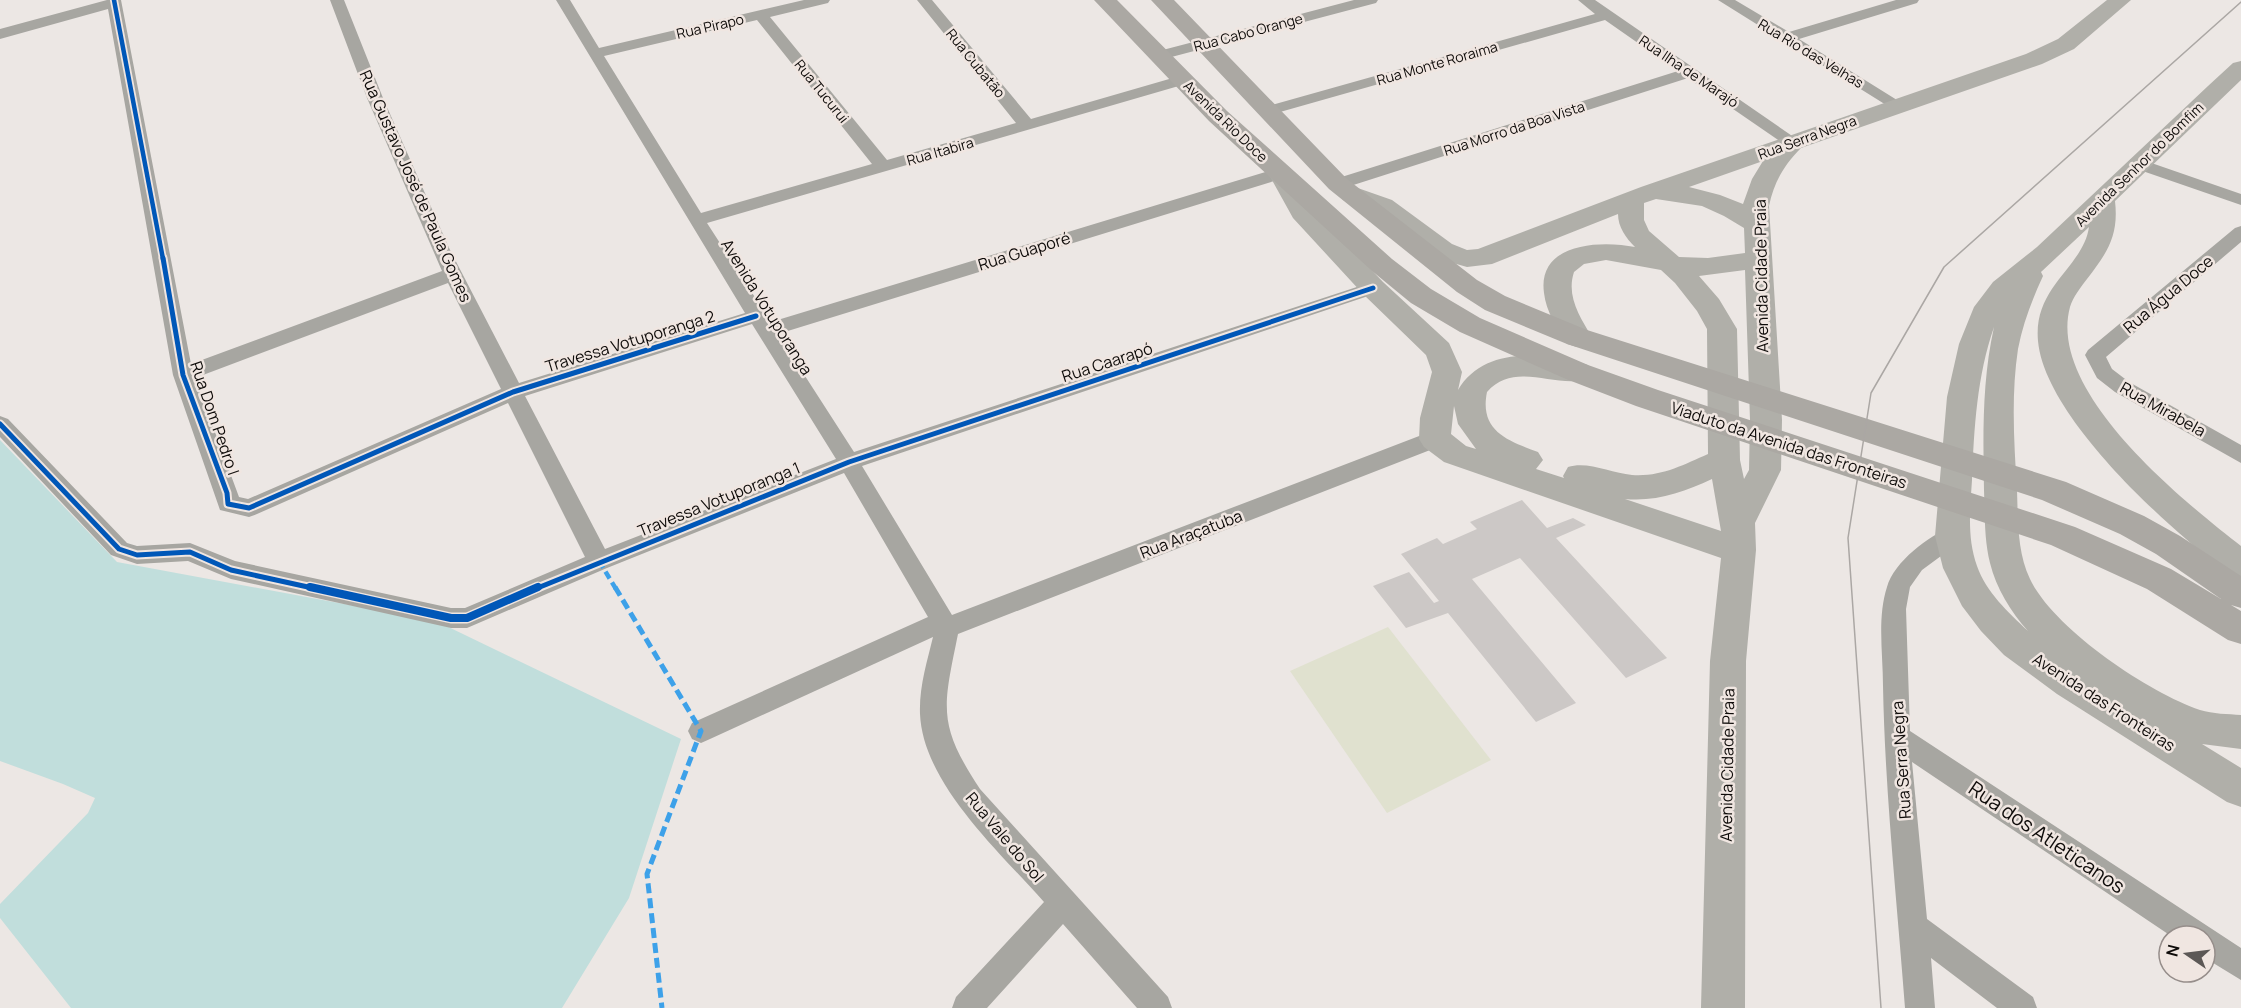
<svg xmlns="http://www.w3.org/2000/svg" width="2241" height="1008" font-family="Manrope,sans-serif">
<style>
.green{fill:#e0e1cf}
.water{fill:#c1dedc}
.building{fill:#ccc8c6}
.lines{fill:none;stroke-linecap:round;stroke-linejoin:round}
.street{fill:#a7a6a1;fill-rule:evenodd}
.secondary{fill:#b0afa9;fill-rule:evenodd}
.primary{fill:#aba8a3;fill-rule:evenodd}
.tram{stroke:#aba7a4;stroke-width:1.5}
.quiet-far1{stroke:#3da1e9;stroke-width:4.5;stroke-dasharray:8 4.5;stroke-linecap:butt}
.quiet{stroke:#3da1e9;stroke-width:5;stroke-dasharray:10 5;stroke-linecap:butt}
.cycleway-far2-casing{stroke:#f0e6e1;stroke-width:8}
.cycleway-far1-casing{stroke:#f0e6e1;stroke-width:9}
.cycleway-casing{stroke:#f0e6e1;stroke-width:11}
.cycleway-far2{stroke:#0057b8;stroke-width:4.5}
.cycleway-far1{stroke:#0057b8;stroke-width:5}
.cycleway{stroke:#0057b8;stroke-width:8}
.labels{text-anchor:middle;dominant-baseline:central;stroke-width:5;stroke-linejoin:round;paint-order:stroke}
.far-street-label{font-size:14px;fill:#0e0b09;stroke:#f0e6e1}
.street-label{font-size:16px;fill:#0e0b09;stroke:#f0e6e1}
.near-street-label{font-size:20px;fill:#0e0b09;stroke:#f0e6e1}
</style>
<rect width="100%" height="100%" fill="#ece7e4"/>
<path class="green" d="M1388,627L1491,760L1387,813L1290,671Z"/>
<path class="water" d="M0,440L117,562L436,621L681,739L629,898L562,1008H71L0,918V904L88,813L95,798L63,784L0,761Z"/>
<path class="building" d="M1522,500L1547,528L1573,518L1586,525L1556,538L1667,658L1626,678L1520,558L1472,579L1576,703L1536,722L1448,613L1406,628L1373,586L1409,572L1434,603L1439,601L1401,554L1437,538L1443,544L1477,529L1470,522Z"/>
<g class="lines">
<path class="street" d="M107,0H121L191,364L442,271L367,98L330,0H344L383,98L450,250L519,383L745,313L556,0H570L599,48L804,0H830L828,3L770,17L887,160L1016,123L917,0H932L1031,119L1183,75L1191,80L1189,83L707,223L771,322L1275,169H1287L1290,173L1287,177L778,334L854,452L1366,284L1373,282L1380,284L1383,288L1380,292L862,466L952,615L1427,433L1435,431L1443,433L1446,439L1443,445L958,634C943,708 937,724 980,789L1168,997L1172,1008H1137L1063,924L987,1008H952L956,997L1044,902C1001,853 923,784 920,714C919,687 927,662 933,637L710,739L701,743L692,739L688,731L692,723L928,617L844,473L607,568L467,628H451L231,579L188,561L137,564L111,555L0,437V416L8,419L127,543L137,546L190,543L235,561L451,608H465L585,557L508,403L257,514L249,517L220,510L173,375L108,9L0,39V29ZM757,20L872,164L701,213L604,56ZM448,283L501,389L248,499L239,497L195,378ZM752,324L836,459L605,549L525,396Z
M1354,0H1378L1376,3L1160,60L1152,55L1155,52Z
M1578,0H1595L1801,142L1799,146H1787L1688,78L1344,188H1332L1329,184L1332,180L1678,71L1605,20L1273,114H1261L1259,111L1261,108L1595,14Z
M1718,0H1735L1789,32L1896,0H1919L1917,3L1799,39L1905,105L1897,110L1891,108Z
M2137,158L2241,194V205L2131,167L2128,163L2131,159Z
M2241,226V242L2106,357L2112,369L2129,382L2241,445V463L2115,392L2097,378L2085,355L2088,350L2235,228Z
M1952,527L1960,530L1963,536L1960,542L1922,570L1910,587L1906,609L1910,731L2241,948V980L2205,958V936H2171L1912,762L1927,919L2033,997L2037,1008H1997L1931,958L1935,1008H1905C1897,901 1885,793 1883,686C1883,654 1877,618 1887,587C1894,562 1929,535 1952,527Z"/>
<path class="secondary" d="M2107,0H2131L2074,49L2042,64L1801,148C1784,165 1774,182 1769,206L1782,420L1781,470L1755,523L1756,550L1746,661L1745,1008H1701L1710,661L1721,558L1444,462L1424,447L1419,439L1420,418L1432,372L1426,355L1363,294L1293,218L1268,173L1272,168L1281,165L1290,168L1313,208L1383,282L1449,343L1462,372L1458,390C1484,346 1544,352 1588,365L1592,372L1588,379C1554,389 1515,360 1487,392C1479,431 1508,441 1538,452L1543,460L1536,469L1564,478L1563,476L1568,467C1588,461 1611,473 1632,475C1661,477 1683,465 1708,454L1707,329L1697,311L1675,283L1661,270L1606,260L1584,264L1574,272C1566,296 1580,317 1592,337L1587,344L1577,347L1567,344C1557,329 1546,311 1544,293C1537,243 1600,240 1635,247C1626,238 1618,227 1618,214L1492,264L1467,267L1432,257L1378,214L1343,200L1339,194L1343,188L1352,186L1392,200L1452,244L1467,250L1478,249L1641,187L2026,54L2058,39ZM1763,161L1752,179L1743,204L1720,195L1689,187ZM1656,199L1702,206L1724,216L1744,228L1745,253L1708,258L1679,257L1649,231L1644,220V203ZM1745,270L1750,420L1749,470L1744,479L1740,460L1737,329L1719,299L1699,276ZM1454,406L1458,424L1476,449L1466,446L1451,434ZM1712,479L1721,531L1625,499C1656,502 1684,492 1712,479Z
M2241,61V80L2115,201C2119,236 2107,253 2087,279C2081,287 2073,297 2070,307C2047,392 2182,500 2241,546V579C2220,572 2203,554 2186,539C2137,497 2044,407 2038,341C2033,286 2083,268 2089,227L2041,272L2043,276C2032,300 2023,323 2018,349C2011,395 2014,443 2017,490C2018,519 2017,552 2030,579C2054,629 2148,692 2200,710C2213,714 2228,714 2241,715V749L2202,744L2241,768V807L2227,802L2057,694L2004,655L1981,631L1962,606L1943,568L1935,536L1947,397L1959,344L1974,307L1993,282L2037,247L2208,86L2233,63ZM1994,327C1982,381 1983,435 1984,490C1985,515 1984,539 1990,563C1996,588 2011,612 2028,631C2008,612 1986,592 1977,566C1967,538 1970,510 1972,480C1974,428 1977,376 1994,327Z"/>
<path class="primary" d="M1094,0H1117L1227,111L1392,259L1431,289L1480,318L1588,365L1658,390L2075,527L2171,569L2221,599L2156,554L2120,534L2042,500L1567,344L1485,310L1457,292L1329,189L1151,0H1174L1347,179L1477,280L1505,296L1587,330L2066,482L2144,516L2180,536L2241,576V608L2231,605L2241,611V644L2228,640L2147,589L2051,545L1636,406L1566,379L1460,332L1411,303L1372,271L1209,121Z"/>
<path class="tram" d="M1881,1008L1848,538L1871,393L1944,267L2241,2"/>
<path class="quiet-far1" d="M599,561L616,589"/>
<path class="quiet" d="M615,587L701,731L647,874L662,1008"/>
<defs>
<path id="cycleway-far2" d="M114,0L163,259"/>
<path id="cycleway-far1" d="M163,258L183,375L227,493L228,504L249,508L513,392L756,316
M0,424L119,549L137,555L190,552L231,570L317,589
M535,589L849,462L1373,288"/>
<path id="cycleway" d="M310,587L451,618H467L538,587"/>
</defs>
<use href="#cycleway-far2" class="cycleway-far2-casing"/>
<use href="#cycleway-far1" class="cycleway-far1-casing"/>
<use href="#cycleway" class="cycleway-casing"/>
<use href="#cycleway-far2" class="cycleway-far2"/>
<use href="#cycleway-far1" class="cycleway-far1"/>
<use href="#cycleway" class="cycleway"/>
</g>
<g class="labels">
<g class="far-street-label">
<text transform="translate(710 26) rotate(-13)">Rua Pirapo</text>
<text transform="translate(1248 32) rotate(-15)">Rua Cabo Orange</text>
<text transform="translate(1811 53) rotate(31)">Rua Rio das Velhas</text>
<text transform="translate(976 63) rotate(51)">Rua Cubatão</text>
<text transform="translate(1437 63) rotate(-16)">Rua Monte Roraima</text>
<text transform="translate(1689 71) rotate(34)">Rua Ilha de Marajó</text>
<text transform="translate(822 91) rotate(51)">Rua Tucurui</text>
<text transform="translate(1226 121) rotate(44)">Avenida Rio Doce</text>
<text transform="translate(1514 128) rotate(-18)">Rua Morro da Boa Vista</text>
<text transform="translate(1807 137) rotate(-20)">Rua Serra Negra</text>
<text transform="translate(940 151) rotate(-16)">Rua Itabira</text>
<text transform="translate(2139 164) rotate(-44)">Avenida Senhor do Bomfim</text>
</g>
<g class="street-label">
<text transform="translate(416 186) rotate(66)">Rua Gustavo José de Paula Gomes</text>
<text transform="translate(1024 251) rotate(-17)">Rua Guaporé</text>
<text transform="translate(1761 276) rotate(-91)">Avenida Cidade Praia</text>
<text transform="translate(2168 294) rotate(-40)">Rua Água Doce</text>
<text transform="translate(767 307) rotate(58)">Avenida Votuporanga</text>
<text transform="translate(630 341) rotate(-17)">Travessa Votuporanga 2</text>
<text transform="translate(1107 362) rotate(-18)">Rua Caarapó</text>
<text transform="translate(2163 409) rotate(29)">Rua Mirabela</text>
<text transform="translate(215 418) rotate(71)">Rua Dom Pedro I</text>
<text transform="translate(1789 445) rotate(18)">Viaduto da Avenida das Fronteiras</text>
<text transform="translate(719 499) rotate(-22)">Travessa Votuporanga 1</text>
<text transform="translate(1191 534) rotate(-21)">Rua Araçatuba</text>
<text transform="translate(2104 702) rotate(33)">Avenida das Fronteiras</text>
<text transform="translate(1901 760) rotate(-94)">Rua Serra Negra</text>
<text transform="translate(1727 765) rotate(-89)">Avenida Cidade Praia</text>
<text transform="translate(1005 837) rotate(50)">Rua Vale do Sol</text>
</g>
<g class="near-street-label">
<text transform="translate(2047 837) rotate(34)">Rua dos Atleticanos</text>
</g>
</g>
<g transform="translate(2187 954) rotate(284)"><circle r="28" fill="#f0e6e1" stroke="#968e8b" stroke-width="1.5"/>
<path d="M0-4.5L10 22L0 15L-10 22Z" fill="#5c5856"/>
<text y="-9" font-size="16" font-weight="bold" text-anchor="middle" fill="#0e0b09">N</text>
</g>
</svg>
